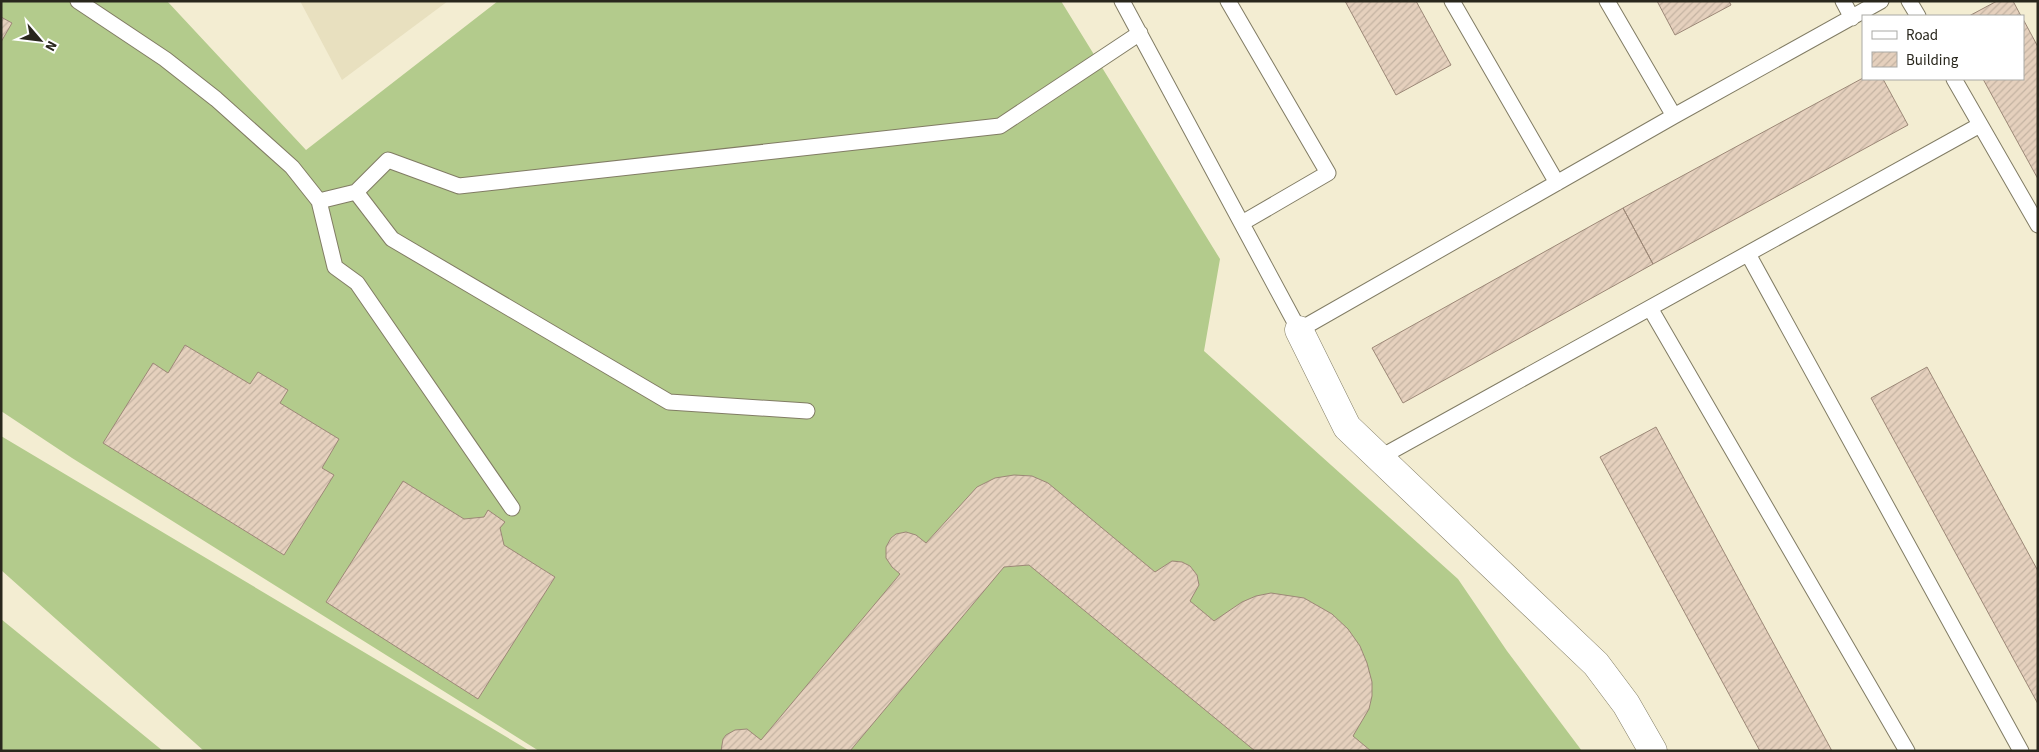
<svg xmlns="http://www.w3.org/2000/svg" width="2039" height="752" font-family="'Source Sans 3',sans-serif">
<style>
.built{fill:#e8e0bf}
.grass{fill:#b3cb8c}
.building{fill:url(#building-hatch);stroke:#9c8877}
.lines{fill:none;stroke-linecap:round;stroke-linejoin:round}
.lane-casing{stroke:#817c64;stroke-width:17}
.street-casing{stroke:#817c64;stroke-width:29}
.lane{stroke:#fff;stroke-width:15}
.street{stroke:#fff;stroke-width:28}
</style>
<defs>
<pattern id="building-hatch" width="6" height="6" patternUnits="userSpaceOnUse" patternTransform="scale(1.25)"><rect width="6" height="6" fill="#e5d0bd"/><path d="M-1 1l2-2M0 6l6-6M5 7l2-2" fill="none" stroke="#c4b3a2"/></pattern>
</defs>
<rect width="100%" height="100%" fill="#f3edd2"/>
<path class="built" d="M300,1H448L342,80Z"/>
<path class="grass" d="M1,1H167L306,150L498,1H1061L1220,259L1204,351L1458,579L1507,651L1582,751H539L72,458L1,411Z
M1,436L530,751H204L1,570Z
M1,619L163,751H1Z"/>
<path class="building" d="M1345,1H1416L1451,65L1396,95Z
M1657,1H1729L1731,5L1675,35Z
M1997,1H2013L2021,16H1969Z
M1,17L12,23L1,42Z
M2023,19L2038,47V179L1983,79H2023Z
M1863,78L1883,79L1908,125L1653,264L1623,208Z
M1623,208L1653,264L1403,403L1372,348Z
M185,345L250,384L258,372L288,390L280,403L339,439L322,468L334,475L284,555L103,443L153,363L168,373Z
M1927,367L2038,571V704L1871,398Z
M1656,427L1832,751H1760L1600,457Z
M1014,475L1032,476L1048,483L1155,572L1172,561L1182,562L1190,566L1197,575L1199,585L1190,601L1214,621L1242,602L1256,596L1271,593L1304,598L1332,614L1348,629L1360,646L1367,663L1372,682V696L1369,709L1353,736L1371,751H1255L1029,565L1004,567L850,751H721L723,739L726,735L735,730L747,729L761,740L900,574L892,567L886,558V547L891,538L896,534L906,532L916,535L926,543L977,487L995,478Z
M403,481L464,519L484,517L488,510L505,522L500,528L504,545L555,577L478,699L326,602Z"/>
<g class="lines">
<defs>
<path id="lane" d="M78,1L165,59L216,99L292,167L319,201L335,267L357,283L512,508
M1122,1L1299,330L1674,116L1881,1
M1228,1L1328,173L1242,223
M1452,1L1557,183
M1607,1L1674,116
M1843,1L1852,18
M1909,1L1918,16
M1954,79L2038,225
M319,201L356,192
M1748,254L2021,751
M1650,308L1907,751
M807,411L669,402L392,239L356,192L388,160L459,186L1000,126L1140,33
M1379,458L1980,125"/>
<path id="street" d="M1299,330L1347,427L1596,664L1626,704L1653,751"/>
</defs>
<use href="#lane" class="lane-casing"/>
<use href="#street" class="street-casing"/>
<use href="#lane" class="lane"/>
<use href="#street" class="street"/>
</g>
<rect width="2039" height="752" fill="none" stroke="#29271d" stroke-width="5"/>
<rect x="1862" y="15" width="162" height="65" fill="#ffffff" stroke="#a9a9a5"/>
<rect x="1872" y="31" width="25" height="8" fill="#ffffff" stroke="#a9a9a5"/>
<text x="1906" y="40" font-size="15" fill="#29271d">Road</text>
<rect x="1872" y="52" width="25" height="15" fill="url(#building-hatch)" stroke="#a9a9a5"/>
<text x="1906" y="65" font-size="15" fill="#29271d">Building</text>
<g transform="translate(40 40) rotate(118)" stroke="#ffffff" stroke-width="4" paint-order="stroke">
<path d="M0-4L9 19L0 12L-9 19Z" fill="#29271d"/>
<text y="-8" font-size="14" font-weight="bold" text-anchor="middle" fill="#29271d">N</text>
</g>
</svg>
